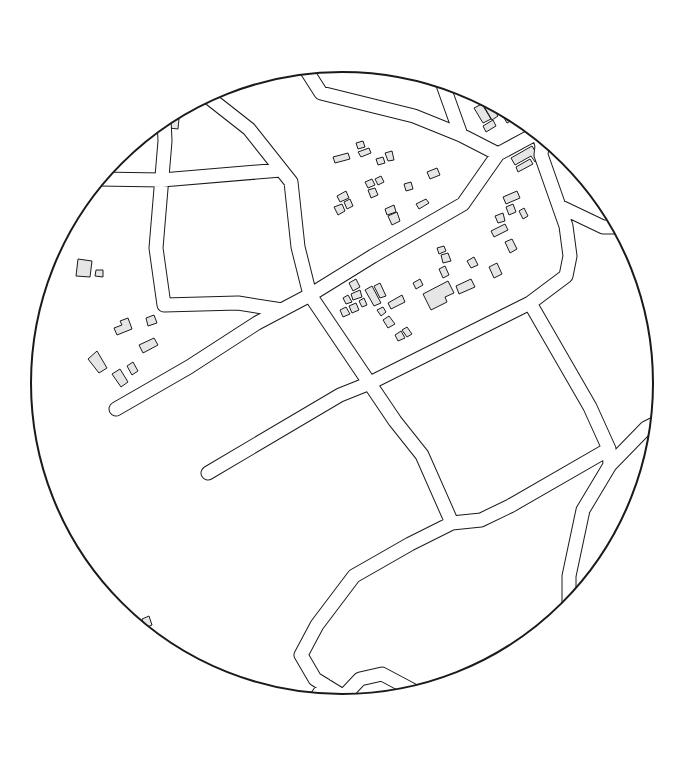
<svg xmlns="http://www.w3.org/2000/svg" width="684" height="765" font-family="Inter,sans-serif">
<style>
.building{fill:#e6e6e6;stroke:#1a1a1a}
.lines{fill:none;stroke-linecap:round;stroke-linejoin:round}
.street-casing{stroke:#1a1a1a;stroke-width:15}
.street{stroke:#fff;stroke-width:13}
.rim{fill:none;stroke:#1a1a1a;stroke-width:2}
</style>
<rect width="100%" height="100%" fill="#fff"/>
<path class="building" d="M486,101L490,103L498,116L492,120L482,103Z
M482,104L491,119L483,123L474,108Z
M508,112L514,116L516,118L507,123L503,116Z
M171,118L179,119L178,129L169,128Z
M493,120L496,126L486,132L483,126Z
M363,141L365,147L358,149L356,143Z
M532,146L540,159L535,162L531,156L515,165L511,158Z
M369,148L371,153L361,157L358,152Z
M392,151L394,160L388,161L385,153Z
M348,153L350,159L335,163L333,157Z
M383,157L385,163L378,165L376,159Z
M530,159L533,164L518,172L516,167Z
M437,168L440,175L430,179L427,172Z
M381,176L384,182L378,185L375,179Z
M372,179L375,185L368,188L365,182Z
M411,182L413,189L406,191L404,184Z
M375,188L378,195L371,198L368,190Z
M346,191L349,198L340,202L337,196Z
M517,191L520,198L506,204L503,197Z
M350,199L353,206L347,209L344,202Z
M426,199L429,203L419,209L416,204Z
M342,204L345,211L338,215L334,207Z
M513,204L516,212L509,215L506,207Z
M394,205L396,212L387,215L385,209Z
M524,208L528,216L523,219L519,211Z
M397,212L400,221L392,225L388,216Z
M503,213L505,221L498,223L495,216Z
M505,224L508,230L494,237L491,231Z
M512,239L517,249L510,253L505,242Z
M444,246L446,251L439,254L437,248Z
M448,253L451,261L443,263L441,255Z
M474,257L478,265L471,268L467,261Z
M78,259L92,261L90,277L76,276Z
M497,263L502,274L494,278L489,267Z
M445,266L449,275L443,278L439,269Z
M96,270H103V277L95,276Z
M356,279L360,287L353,291L349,283Z
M420,279L423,285L416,289L413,283Z
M471,279L475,287L459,294L456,286Z
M448,281L454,293L445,297L447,302L431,310L423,294Z
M380,283L386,296L380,298L374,286Z
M372,286L381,303L374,306L365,290Z
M360,290L362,297L353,300L351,294Z
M348,295L352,302L346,304L343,298Z
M402,295L405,302L391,309L388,303Z
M364,298L367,305L362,307L359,301Z
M356,303L359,310L352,313L349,306Z
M346,307L350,314L343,317L340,310Z
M383,307L386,312L381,316L377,310Z
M154,315L157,323L148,326L146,318Z
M389,316L395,324L388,328L383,320Z
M128,318L132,329L117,335L114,328L122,325L120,321Z
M407,327L412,334L407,337L402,330Z
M401,331L405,338L398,341L395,335Z
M154,338L158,345L143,353L139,345Z
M97,351L107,368L99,373L88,359Z
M133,362L138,371L132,375L127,366Z
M120,369L128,382L121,387L112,374Z
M149,616L152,625L145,628L142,619Z"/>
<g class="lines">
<defs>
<path id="street" d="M305,68L321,93L414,116L461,135L498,154
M442,82L461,135
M207,96L249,129L291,182L298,247L310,295L395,421L422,455L452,523
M164,119L165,141L156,248L164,305L238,303L282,310
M539,135L542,146L541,155L566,226L570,256L566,276L530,303L590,407L609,449L610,465
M99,179L162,180L281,170
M559,206L603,227H618
M116,409L189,367L257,323L310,295L373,256L463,204L498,154L537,133
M208,473L340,395L370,383L530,303
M569,604V576L583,510L610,465L646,428L656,423
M344,696L360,679L382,674L414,691
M316,698L325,685
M349,700L315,679L301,655L317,625L354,576L410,544L452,523L481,520L510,506L609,449"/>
</defs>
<use href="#street" class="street-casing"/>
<use href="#street" class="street"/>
</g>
<path d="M0 0H684V765H0ZM31 383a311 311 0 1 1 622 0a311 311 0 1 1-622 0Z" fill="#fff" fill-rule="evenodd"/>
<path class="rim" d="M31 383a311 311 0 1 1 622 0a311 311 0 1 1-622 0Z"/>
</svg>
